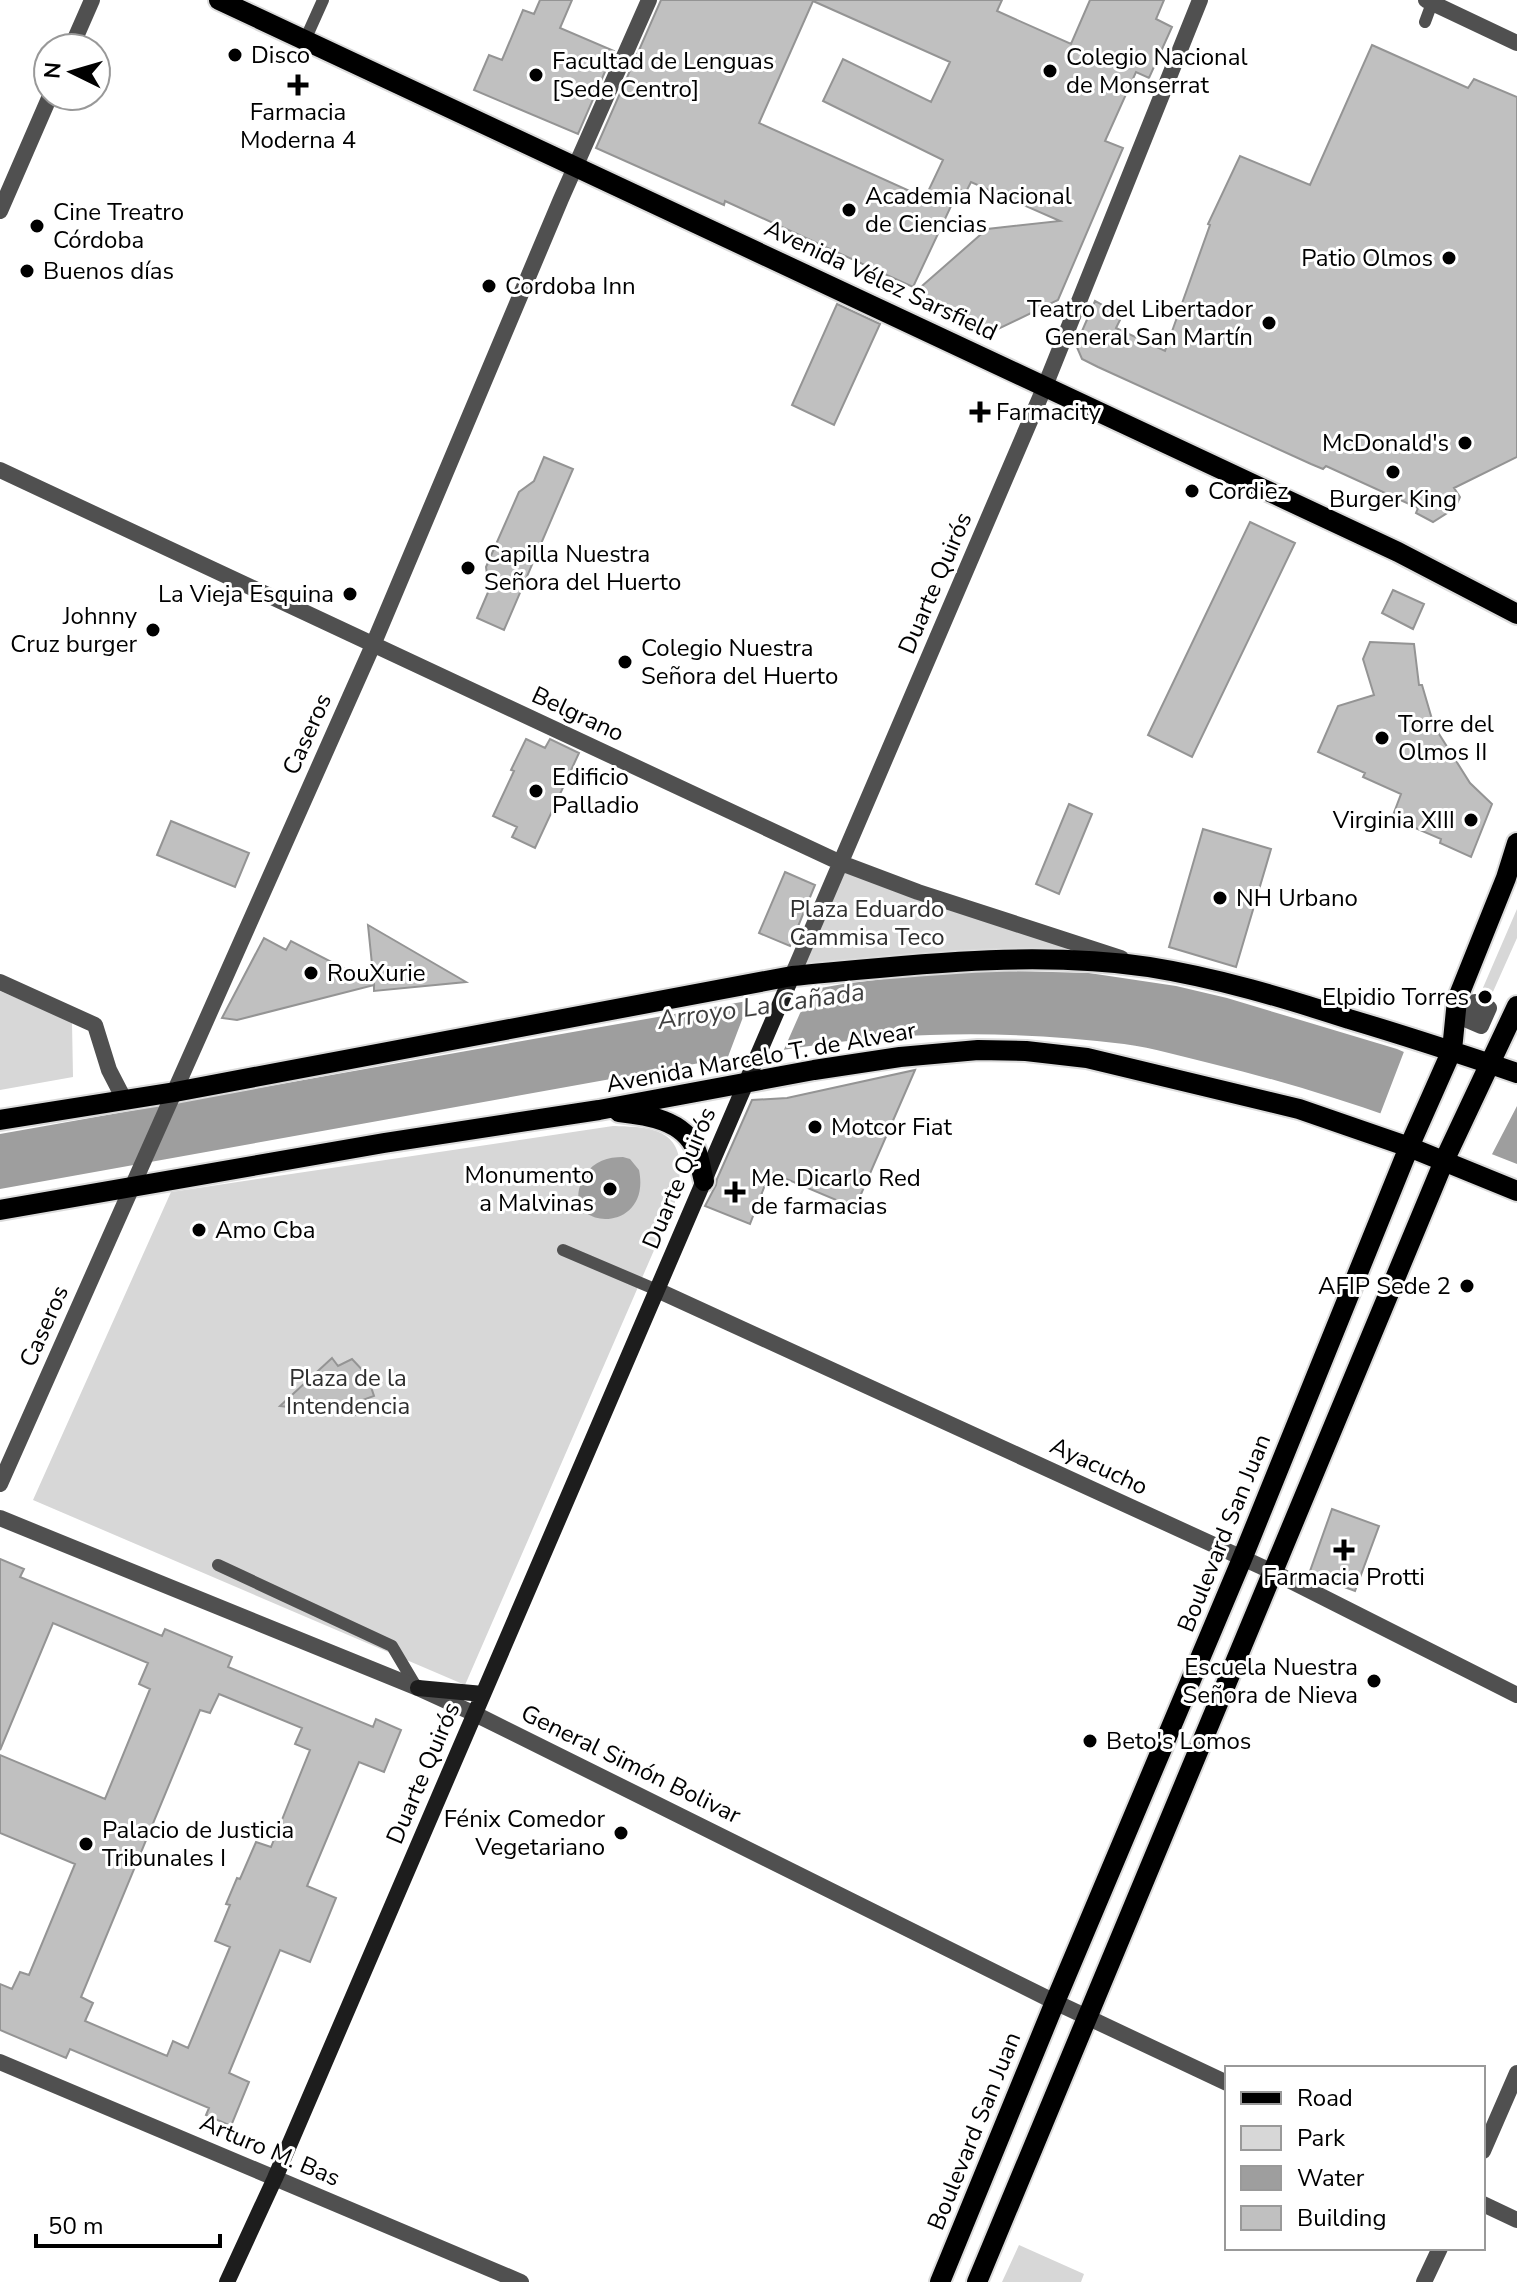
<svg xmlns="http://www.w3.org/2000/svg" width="1517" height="2282" font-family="'Nunito Sans',sans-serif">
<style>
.green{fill:#d7d7d7}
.water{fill:#9e9e9e}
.pier{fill:#fff}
.building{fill:#c0c0c0;stroke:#949494;stroke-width:2;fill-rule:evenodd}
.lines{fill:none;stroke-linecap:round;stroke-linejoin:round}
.primary-casing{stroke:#dbdbdb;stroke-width:24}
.lane{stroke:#505050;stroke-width:12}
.street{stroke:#505050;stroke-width:16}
.secondary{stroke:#1d1d1d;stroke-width:16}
.primary{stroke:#000;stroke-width:20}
.poi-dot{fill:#000;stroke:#fff;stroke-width:3}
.labels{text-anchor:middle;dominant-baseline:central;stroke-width:6;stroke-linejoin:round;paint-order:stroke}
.poi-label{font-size:24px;fill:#000;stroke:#fff;text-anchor:start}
.street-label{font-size:24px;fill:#000;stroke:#fff}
.park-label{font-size:24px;fill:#2e2e2e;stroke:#fff}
.water-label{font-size:26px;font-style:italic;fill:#3f3f3f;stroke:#fff}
</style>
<rect width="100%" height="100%" fill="#fff"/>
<path class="green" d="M841,863L1149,967L1069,961L792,976Z
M1517,909V938L1492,994L1489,997L1485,996L1482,990Z
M0,991L72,1022L73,1077L0,1090Z
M613,1126C643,1127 678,1126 680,1165C681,1176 676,1190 675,1202L465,1685L33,1500L171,1192Z
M1019,2245L1084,2274L1081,2282H1002Z"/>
<path class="water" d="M975,970L1089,973L1176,986L1227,998L1397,1049L1517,1101V1164C1417,1125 1317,1089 1213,1064C1184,1057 1154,1048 1124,1044C1046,1034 967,1032 889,1037C837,1041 785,1050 733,1057L0,1189V1134L843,984L932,973Z
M623,1157L630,1159L639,1170C653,1238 552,1231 585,1175C594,1161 608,1157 623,1157Z"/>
<path class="pier" d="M812,986L782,1054L726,1062L751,996Z
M1405,1049L1517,1097V1106L1490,1158L1379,1117Z"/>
<path class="building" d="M540,0H572L560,28L614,51L578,134L474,90L489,55L502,60L523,10L534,14Z
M661,0H1002L997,11L1071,44L1090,0H1164L1156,19L1172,27L1149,78L1136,72L1105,141L1123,148L1058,300L996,330L914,293L987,229L1060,221L971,182L966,192L959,189L913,287L725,201L724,205L596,148ZM813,1L950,62L931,102L843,59L823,101L943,160L925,198L759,123Z
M1372,45L1468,88L1474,79L1517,97V457L1454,488L1460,497L1455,508L1433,522L1416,513L1418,508L1326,466L1323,469L1311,464L1098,367L1082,359L1076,345L1095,301L1122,316L1116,328L1165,351L1210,225L1208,224L1240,156L1310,185Z
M837,304L880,324L834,425L792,405Z
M544,457L573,469L504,630L477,618L489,590L486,567L519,492L534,481Z
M1250,522L1295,543L1192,757L1148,735Z
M1393,590L1424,604L1413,629L1382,613Z
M1370,642L1414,644L1419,685H1422L1434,726L1470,783L1492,804L1471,857L1440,843L1441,839L1392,818L1401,794L1363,777L1365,773L1318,752L1338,706L1374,695L1363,659Z
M526,739L545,748L550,739L579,753L535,848L512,837L517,827L493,816L514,771L511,770Z
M1069,804L1092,814L1059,894L1036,884Z
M171,821L249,853L235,887L157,855Z
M1203,829L1271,849L1236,967L1169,947Z
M785,872L815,885L790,946L759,933Z
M368,925L466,982L374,991V985L237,1020L222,1018L264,938L286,950L291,941L374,984Z
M915,1070L855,1208L770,1172L750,1224L705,1206L716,1185L717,1179L752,1100L787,1098Z
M332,1358L338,1366L352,1359L367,1375L374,1396L354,1403L358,1415L280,1406Z
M1332,1509L1379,1526L1355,1591L1309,1574Z
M0,1559L24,1569L20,1577L162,1636L165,1629L232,1657L228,1667L373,1727L376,1719L401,1730L384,1772L359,1762L307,1886L336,1898L310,1962L280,1950L229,2073L249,2082L231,2126L206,2115L209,2108L70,2049L66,2058L0,2030V1984L12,1989L20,1972L29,1975L75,1864L0,1833V1755L105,1799L150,1689L139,1684L148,1663L53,1623L0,1750ZM219,1694L302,1728L295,1744L310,1750L271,1847L256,1842L240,1879L237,1878L226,1904L230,1905L215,1941L230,1947L188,2048L173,2041L167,2056L85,2021L93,2003L81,1997L200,1710L210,1713Z"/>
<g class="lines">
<defs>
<path id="primary" d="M219,0L1398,552L1517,614
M619,1112C647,1115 684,1120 696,1150C700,1159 701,1171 704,1181
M0,1120L175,1092L792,976C910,965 1031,950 1149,967C1218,978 1284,998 1349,1019C1406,1036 1461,1054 1517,1073
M0,1210L384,1143L599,1110L814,1070L900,1057L978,1050L1026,1051L1087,1058L1299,1109L1409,1147L1517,1191
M940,2282L1055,2002L1242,1559L1409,1147L1452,1050L1457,1000L1506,878L1517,843
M977,2282L1444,1161L1517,1006"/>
</defs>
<use href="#primary" class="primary-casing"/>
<path class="lane" d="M1425,22L1432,3
M305,40L323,0
M563,1250L657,1290
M218,1565L392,1646L417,1688"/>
<path class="street" d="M1426,0L1517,43
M71,48L92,0
M0,211L50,96
M0,470L841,863L918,892L1121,958
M792,976L1045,386L1200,0
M0,982L95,1025L109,1070L125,1101
M1475,1002L1489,1008L1481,1026L1467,1020Z
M657,1290L1273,1572L1517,1695
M0,1484L373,645L561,199L649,0
M0,1518L418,1688L475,1714L1055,2002L1227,2083
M0,2062L521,2282
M1483,2151L1517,2073
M1483,2204L1517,2220
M1424,2282L1440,2248"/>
<path class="secondary" d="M418,1688L483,1694
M227,2282L275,2178L792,976"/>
<use href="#primary" class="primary"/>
</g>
<g class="poi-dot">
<circle cx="235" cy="55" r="8"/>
<circle cx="1050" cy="71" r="8"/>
<circle cx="536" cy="75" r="8"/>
<path d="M294 73h8v8h8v8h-8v8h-8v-8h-8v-8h8z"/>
<circle cx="849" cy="210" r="8"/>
<circle cx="37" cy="226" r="8"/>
<circle cx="1449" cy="258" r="8"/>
<circle cx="27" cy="271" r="8"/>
<circle cx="489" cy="286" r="8"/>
<circle cx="1269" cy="323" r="8"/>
<path d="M976 400h8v8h8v8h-8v8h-8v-8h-8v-8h8z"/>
<circle cx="1465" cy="443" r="8"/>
<circle cx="1393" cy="472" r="8"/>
<circle cx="1192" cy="491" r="8"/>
<circle cx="468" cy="568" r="8"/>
<circle cx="350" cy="594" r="8"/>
<circle cx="153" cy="630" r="8"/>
<circle cx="625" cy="662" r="8"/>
<circle cx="1382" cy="738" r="8"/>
<circle cx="536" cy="791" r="8"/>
<circle cx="1471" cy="820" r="8"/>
<circle cx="1220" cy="898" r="8"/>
<circle cx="311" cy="973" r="8"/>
<circle cx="1485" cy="997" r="8"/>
<circle cx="815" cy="1127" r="8"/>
<circle cx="610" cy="1189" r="8"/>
<path d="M731 1180h8v8h8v8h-8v8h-8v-8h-8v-8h8z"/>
<circle cx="199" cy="1230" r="8"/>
<circle cx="1467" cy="1286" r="8"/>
<path d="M1340 1538h8v8h8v8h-8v8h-8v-8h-8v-8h8z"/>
<circle cx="1374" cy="1681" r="8"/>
<circle cx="1090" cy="1741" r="8"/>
<circle cx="621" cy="1833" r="8"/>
<circle cx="86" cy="1844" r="8"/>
</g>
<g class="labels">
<g class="poi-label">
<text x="251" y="55">Disco</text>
<text x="1066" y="57">Colegio Nacional<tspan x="1066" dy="28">de Monserrat</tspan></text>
<text x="552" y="61">Facultad de Lenguas<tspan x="552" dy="28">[Sede Centro]</tspan></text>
<text x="298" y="112" text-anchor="middle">Farmacia<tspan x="298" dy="28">Moderna 4</tspan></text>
<text x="865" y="196">Academia Nacional<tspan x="865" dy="28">de Ciencias</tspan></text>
<text x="53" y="212">Cine Treatro<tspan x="53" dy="28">Córdoba</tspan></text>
<text x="1433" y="258" text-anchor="end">Patio Olmos</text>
<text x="43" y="271">Buenos días</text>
<text x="505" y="286">Cordoba Inn</text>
<text x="1253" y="309" text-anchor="end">Teatro del Libertador<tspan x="1253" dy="28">General San Martín</tspan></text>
<text x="996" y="412">Farmacity</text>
<text x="1449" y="443" text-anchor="end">McDonald's</text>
<text x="1208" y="491">Cordiez</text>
<text x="1393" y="499" text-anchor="middle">Burger King</text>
<text x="484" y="554">Capilla Nuestra<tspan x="484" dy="28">Señora del Huerto</tspan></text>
<text x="334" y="594" text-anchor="end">La Vieja Esquina</text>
<text x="137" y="616" text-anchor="end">Johnny<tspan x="137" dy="28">Cruz burger</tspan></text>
<text x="641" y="648">Colegio Nuestra<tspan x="641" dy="28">Señora del Huerto</tspan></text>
<text x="1398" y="724">Torre del<tspan x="1398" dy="28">Olmos II</tspan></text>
<text x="552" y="777">Edificio<tspan x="552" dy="28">Palladio</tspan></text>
<text x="1455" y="820" text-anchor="end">Virginia XIII</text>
<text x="1236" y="898">NH Urbano</text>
<text x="327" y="973">RouXurie</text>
<text x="1469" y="997" text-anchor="end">Elpidio Torres</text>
<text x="831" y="1127">Motcor Fiat</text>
<text x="594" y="1175" text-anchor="end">Monumento<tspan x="594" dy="28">a Malvinas</tspan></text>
<text x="751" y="1178">Me. Dicarlo Red<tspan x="751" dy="28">de farmacias</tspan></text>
<text x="215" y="1230">Amo Cba</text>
<text x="1451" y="1286" text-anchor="end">AFIP Sede 2</text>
<text x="1344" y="1577" text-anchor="middle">Farmacia Protti</text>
<text x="1358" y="1667" text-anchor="end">Escuela Nuestra<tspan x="1358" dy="28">Señora de Nieva</tspan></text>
<text x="1106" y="1741">Beto's Lomos</text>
<text x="605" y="1819" text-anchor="end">Fénix Comedor<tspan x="605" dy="28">Vegetariano</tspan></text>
<text x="102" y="1830">Palacio de Justicia<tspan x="102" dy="28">Tribunales I</tspan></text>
</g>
<g class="street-label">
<text transform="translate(881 280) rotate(25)">Avenida Vélez Sarsfield</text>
<text transform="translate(935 583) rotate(-67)">Duarte Quirós</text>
<text transform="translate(578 714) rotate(25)">Belgrano</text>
<text transform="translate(307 734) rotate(-66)">Caseros</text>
<text transform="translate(761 1057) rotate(-10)">Avenida Marcelo T. de Alvear</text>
<text transform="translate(679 1178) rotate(-67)">Duarte Quirós</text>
<text transform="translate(44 1326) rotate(-66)">Caseros</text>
<text transform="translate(1099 1466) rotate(25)">Ayacucho</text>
<text transform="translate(1224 1533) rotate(-68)">Boulevard San Juan</text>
<text transform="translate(631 1764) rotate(26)">General Simón Bolivar</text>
<text transform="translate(423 1773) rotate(-67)">Duarte Quirós</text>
<text transform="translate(974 2131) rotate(-68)">Boulevard San Juan</text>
<text transform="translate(270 2150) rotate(23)">Arturo M. Bas</text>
</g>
<g class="park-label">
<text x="867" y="909">Plaza Eduardo<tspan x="867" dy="28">Cammisa Teco</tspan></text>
<text x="348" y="1378">Plaza de la<tspan x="348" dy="28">Intendencia</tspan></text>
</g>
<g class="water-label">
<text transform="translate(761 1006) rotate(-8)">Arroyo La Cañada</text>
</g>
</g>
<rect x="1225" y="2066" width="260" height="184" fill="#ffffff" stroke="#999999" stroke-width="2"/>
<rect x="1241" y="2092" width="40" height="12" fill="#000000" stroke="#999999" stroke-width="2"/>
<text x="1297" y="2106" font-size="24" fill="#000000">Road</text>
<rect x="1241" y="2126" width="40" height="24" fill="#d7d7d7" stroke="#999999" stroke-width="2"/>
<text x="1297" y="2146" font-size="24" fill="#000000">Park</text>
<rect x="1241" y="2166" width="40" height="24" fill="#9e9e9e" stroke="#999999" stroke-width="2"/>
<text x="1297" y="2186" font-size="24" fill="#000000">Water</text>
<rect x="1241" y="2206" width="40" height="24" fill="#c0c0c0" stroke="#999999" stroke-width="2"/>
<text x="1297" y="2226" font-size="24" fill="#000000">Building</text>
<g transform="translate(72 72) rotate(275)"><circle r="38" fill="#ffffff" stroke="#999999" stroke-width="2"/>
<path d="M0-6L14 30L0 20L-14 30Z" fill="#000000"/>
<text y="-12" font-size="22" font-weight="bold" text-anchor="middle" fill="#000000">N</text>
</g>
<path d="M36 2234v12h184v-12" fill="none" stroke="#000000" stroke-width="4"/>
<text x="48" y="2234" font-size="24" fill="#000000" stroke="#ffffff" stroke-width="6" paint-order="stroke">50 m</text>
</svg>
